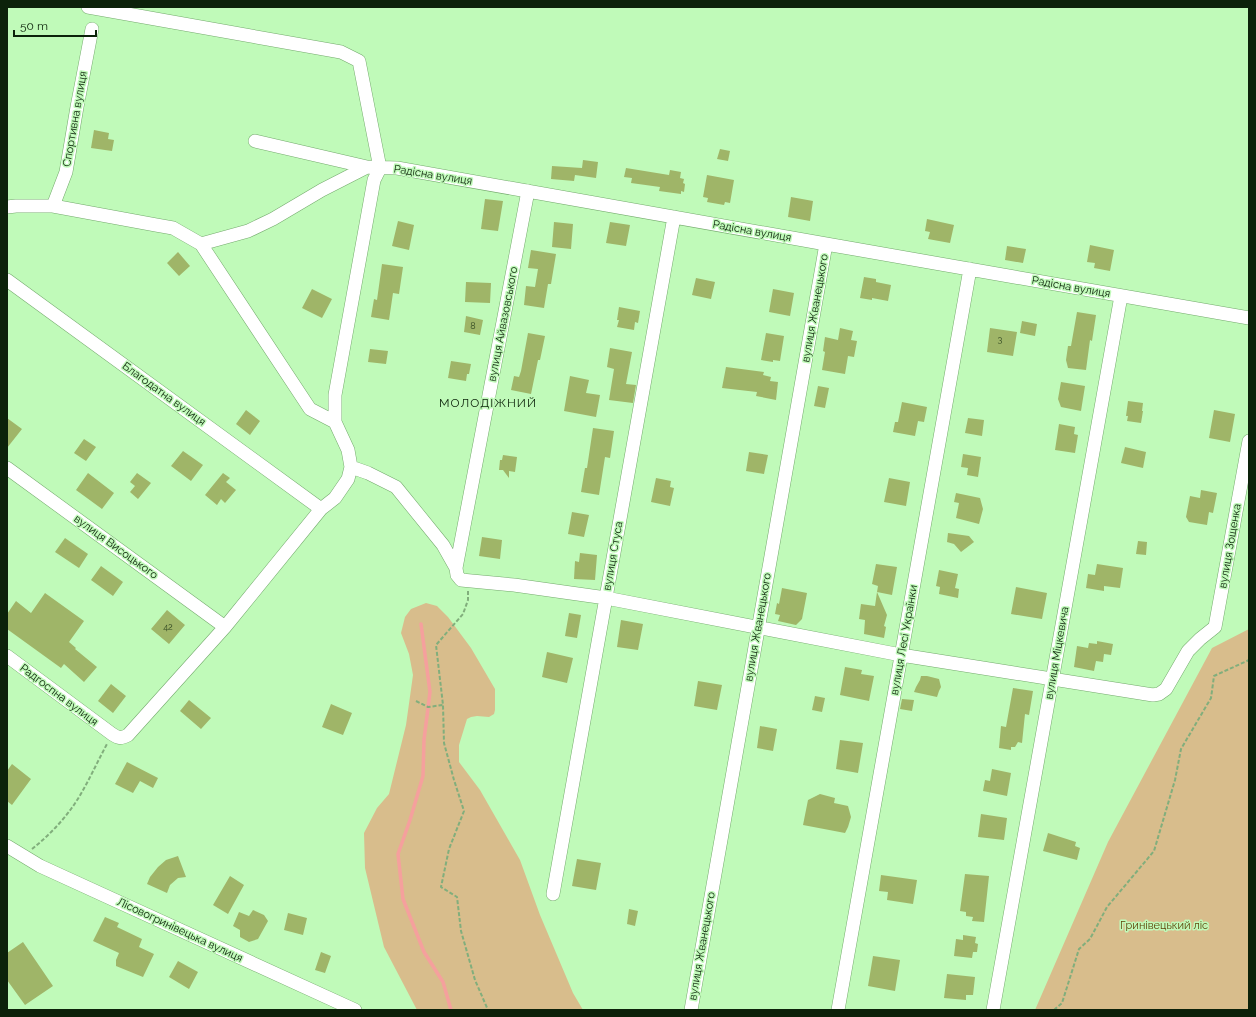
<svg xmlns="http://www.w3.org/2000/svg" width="1256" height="1017" font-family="Raleway,sans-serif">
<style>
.green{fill:#d8bd8c}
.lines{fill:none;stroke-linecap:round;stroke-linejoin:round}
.stream{stroke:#f5a09d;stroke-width:3.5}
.building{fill:#9fb568}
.minor-casing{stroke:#74aa6d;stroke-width:14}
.path{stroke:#81ae7c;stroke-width:2;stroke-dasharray:4 2;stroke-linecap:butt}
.minor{stroke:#fff;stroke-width:13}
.labels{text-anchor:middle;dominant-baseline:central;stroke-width:3;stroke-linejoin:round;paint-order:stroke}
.number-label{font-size:9px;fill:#314722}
.street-label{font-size:11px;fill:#0c220a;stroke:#c0fab9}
.park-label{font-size:11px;fill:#5f4409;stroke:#c0fab9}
.neighbourhood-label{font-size:12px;letter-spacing:1px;fill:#0c220a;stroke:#c0fab9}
</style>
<rect width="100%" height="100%" fill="#c0fab9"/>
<path class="green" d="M426,603L437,606L448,617L471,648L495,689V710L494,714L489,717L477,716L471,717L467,719L459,745V762L480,790L520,860L540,915L573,993L583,1010H417L384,947L365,868L364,833L377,808L389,794L406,725L413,675L409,654L401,633L405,617L411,609Z
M1249,629V1010H1035L1108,842L1212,648Z"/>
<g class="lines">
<path class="stream" d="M421,624L430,692L424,740L423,776L410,820L398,854L403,899L424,952L443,982L451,1010"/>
</g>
<path class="building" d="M94,130L109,133L108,139L114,140L112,151L91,148Z
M720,149L730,151L728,161L717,159Z
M583,160L598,162L596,178L575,175L574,181L551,179L552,166L582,168Z
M626,168L669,175L670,170L681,172L680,178L684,179L683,183L685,184L684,192L681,191V194L659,191L660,187L631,183L632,178L624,177Z
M707,175L734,180L730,203L725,202L724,205L707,202L708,198L703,197Z
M791,197L813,201L810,221L788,217Z
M485,199L503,201L498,231L481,229Z
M927,219L954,225L950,243L928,239L930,232L925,231Z
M398,221L414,225L409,250L392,246Z
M554,222L573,224L571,249L552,247Z
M610,222L630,225L626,246L606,243Z
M1090,245L1114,250L1110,271L1094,268L1095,263L1087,262Z
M1007,246L1026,249L1023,263L1005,260Z
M531,250L556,254L551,284H548L544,308L524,305L526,286L535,287L538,269L528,268Z
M178,252L190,266L179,276L167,263Z
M382,264L403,267L399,294L393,293L389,320L371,317L374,299L377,300Z
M864,277L876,279V282L891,285L888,301L872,298V300L860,298Z
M696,278L715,282L711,299L692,295Z
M466,282L491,283L490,303L465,302Z
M312,289L332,299L322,318L302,308Z
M773,289L794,293L790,316L769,312Z
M619,307L640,311L638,323L635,322L634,330L617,327L619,320H617Z
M1077,312L1096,315L1092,341L1090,340L1086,370L1068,368L1066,360L1068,346H1071Z
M466,316L483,320L480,335L464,332Z
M1022,321L1037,324L1035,336L1020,333Z
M840,328L853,331L851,340L857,341L854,357L848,356L845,374L822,370L825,352L823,351L825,337L838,340Z
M990,328L1017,332L1013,356L987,352Z
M528,333L545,336L540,360H538L531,394L511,390L514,376L519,377L521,371Z
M766,333L784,336L780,361L773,360V362L761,360Z
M610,348L632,352L626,384L636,385L633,403L609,400L614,369L607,367Z
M370,349L388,351L386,364L368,362Z
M451,361L471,364L469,374H467L466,381L448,378Z
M726,367L764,372L763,375L771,377L770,381L778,382L776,400L756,396L757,392L722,388Z
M570,376L589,380L586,393L600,395L596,417L564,411Z
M1061,382L1085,386L1081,411L1061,407L1058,399Z
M818,386L829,388L825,408L814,406Z
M1128,401L1143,403L1142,411H1143L1141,423L1127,421L1128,416H1126Z
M902,402L927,407L924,422L918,421L915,436L893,432L895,422H898Z
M246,410L260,421L250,435L236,424Z
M1214,410L1235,414L1230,442L1209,438Z
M7,418L22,429L7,448Z
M968,418L984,420L982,436L965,433Z
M1059,424L1075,427L1074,434L1078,435L1075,453L1055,450Z
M593,428L614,431L610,458L605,457L599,495L581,492L585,468H587Z
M84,439L96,447L86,461L74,453Z
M1125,447L1146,452L1143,468L1121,463Z
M183,451L203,465L191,481L171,466Z
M749,452L768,455L764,474L746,471Z
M963,454L981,457L978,477L967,475L968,468L961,467Z
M503,455L517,457L515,472L509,471V478L503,470H499L500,460H502Z
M88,473L114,493L102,509L76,490Z
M137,473L151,483L138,499L130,492L135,486L130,482Z
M223,473L230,478L226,482L236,490L225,503L221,499L217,505L205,495Z
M656,478L671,481L670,487L674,488L670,506L651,502Z
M889,478L910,482L906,506L884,502Z
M1201,490L1217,493L1213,513L1209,512L1207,525L1189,522L1186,517L1190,496L1200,498Z
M956,493L980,498L983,509L979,524L956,518L959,503L954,502Z
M572,512L589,515L584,537L568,534Z
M948,533L969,536L974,542L961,552L954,544L947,542Z
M482,537L502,540L500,559L479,556Z
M65,538L88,554L79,568L55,552Z
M1138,541L1147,542L1146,555L1136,554Z
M580,553L597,555L595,580L574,579L575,561L579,562Z
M876,564L897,567L892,595L877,592L878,586L872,584Z
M1097,564L1123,568L1120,588L1104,586V591L1086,588L1088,574L1095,575Z
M101,566L123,582L113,596L91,580Z
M939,570L958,574L955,588L959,589L958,598L939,594L940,587L936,586Z
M1016,587L1047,593L1042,619L1011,614Z
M782,588L807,593L802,619L796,625L778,621L780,615L775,614L777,603L779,604Z
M877,592L887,615L884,626L886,627L884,638L864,634L865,620L859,619L861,604L875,606Z
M45,593L84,621L69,642L76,648L75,649L97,667L84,682L64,664L61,668L7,629V614L16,601L31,613Z
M167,610L185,625L169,644L151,629Z
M569,613L581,615L577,638L565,636Z
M621,620L643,624L638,650L617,647Z
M1097,641L1113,644L1111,655L1104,654L1103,662L1096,661L1094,671L1074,667L1077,646L1088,648L1089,643L1097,644Z
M547,652L573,658L567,683L542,677Z
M845,667L862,670L861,674L874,676L869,701L840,695Z
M921,676H927L939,679L941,687L939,691L937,697L914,692L916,687L920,680Z
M698,681L722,685L717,710L694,706Z
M111,684L126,696L113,713L98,701Z
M1013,688L1033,691L1029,715L1025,714L1022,743L1018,742L1015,747H1011V750L999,748L1001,726L1006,727Z
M815,696L825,698L822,712L812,710Z
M902,699L914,700L912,711L900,709Z
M189,700L211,718L201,729L180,711Z
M331,704L352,713L343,735L322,727Z
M760,726L777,729L773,751L757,748Z
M840,740L863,743L858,773L836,769Z
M127,762L158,778L153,788L140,781L133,793L115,784Z
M12,764L31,779L12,805L7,801V771Z
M992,769L1011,773L1007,796L983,791L985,780L990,781Z
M820,794L835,798L834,803L848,806L851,817L848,827L845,833L803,825L808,800Z
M981,814L1007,818L1004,840L978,837Z
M1048,833L1076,842L1075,846L1080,848L1077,860L1043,851Z
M178,856L186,877L178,878L170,885L167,893L147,884L150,877L158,867L166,860Z
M577,859L601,863L596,890L572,886Z
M965,874L989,876L984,922L972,921L973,917L966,916V912L960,911Z
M881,875L917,880L913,904L887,900L888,892L879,891Z
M230,876L244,885L228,914L213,905Z
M629,909L638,911L635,926L627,924Z
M253,910L264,915L268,921L258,939L249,942L240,937V930L233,926L239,912L249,916Z
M288,913L307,918L303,935L284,930Z
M105,917L119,923L117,927L142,939L139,947L154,954L143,977L116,966V960L119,953L93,941Z
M963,935L976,937L975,943L978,944L977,952H973L972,958L954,956L956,939L963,940Z
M23,942L53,986L25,1005L7,980V953Z
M321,952L331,956L325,973L315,970Z
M873,956L900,960L895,991L868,986Z
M178,961L198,972L189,989L169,977Z
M947,974L975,977L973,995H966V1000L944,998Z"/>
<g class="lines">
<defs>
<path id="minor" d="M255,141L367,167L397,168L826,244L1249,318
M528,191L456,568L457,575L461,580L514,585L606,598L901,655L1153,695L1159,694L1166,689L1188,651L1200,639L1215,627L1249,441
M53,206L66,172L77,107L92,29
M7,207L16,206H53L156,225L173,228L201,244L310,409L335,422
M201,244L248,231L273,219L322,190L367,167
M7,280L321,509
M351,467L368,473L396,487L443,545L456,568
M7,468L225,627
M7,656L112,734C118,738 121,739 128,735L225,627L321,509L335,498L348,479L351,467L348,450L335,422V395L374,180L380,168L359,61L341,52L88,7
M7,846L40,866L355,1010
M553,894L674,217
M691,1010L826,244
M838,1010L970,269
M993,1010L1121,296"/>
</defs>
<use href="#minor" class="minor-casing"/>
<path class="path" d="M468,591V600L463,614L436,645L443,705L444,743L454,780L464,811L449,849L441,887L457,897L461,931L475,980L488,1010
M416,701L428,707L443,705
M32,849C46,838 60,824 71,809C85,790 95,766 107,744
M1054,1010L1062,1003L1079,949L1090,939L1107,907L1154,851L1175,780L1181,749L1211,698L1214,676L1249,660"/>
<use href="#minor" class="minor"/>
</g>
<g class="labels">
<g class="number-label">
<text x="473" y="326">8</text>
<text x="1000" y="339">3</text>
<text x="168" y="627">42</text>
</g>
<g class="street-label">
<text transform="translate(75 119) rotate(-80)">Спортивна вулиця</text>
<text transform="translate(433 175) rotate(9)">Радісна вулиця</text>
<text transform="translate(752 231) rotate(10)">Радісна вулиця</text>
<text transform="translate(1071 287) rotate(10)">Радісна вулиця</text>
<text transform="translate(815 308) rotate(-80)">вулиця Жванецького</text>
<text transform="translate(503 324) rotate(-79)">вулиця Айвазовського</text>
<text transform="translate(164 394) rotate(36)">Благодатна вулиця</text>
<text transform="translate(1230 546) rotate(-80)">вулиця Зощенка</text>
<text transform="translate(116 547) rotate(36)">вулиця Висоцького</text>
<text transform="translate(613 556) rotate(-80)">вулиця Стуса</text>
<text transform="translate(758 627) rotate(-80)">вулиця Жванецького</text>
<text transform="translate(904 640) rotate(-80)">вулиця Лесі Українки</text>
<text transform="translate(1057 653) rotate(-80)">вулиця Міцкевича</text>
<text transform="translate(59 695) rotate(37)">Радгоспна вулиця</text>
<text transform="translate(180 930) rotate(25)">Лісовогринівецька вулиця</text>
<text transform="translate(702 946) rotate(-80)">вулиця Жванецького</text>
</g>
<g class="park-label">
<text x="1164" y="925">Гринівецький ліс</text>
</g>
<g class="neighbourhood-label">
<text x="488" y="403">МОЛОДІЖНИЙ</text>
</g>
</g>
<rect width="1256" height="1017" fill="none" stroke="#0c220a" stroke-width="16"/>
<path d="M14 30v6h82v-6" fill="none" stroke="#0c220a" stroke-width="2"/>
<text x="20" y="30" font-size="12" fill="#0c220a" stroke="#c0fab9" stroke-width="3" paint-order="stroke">50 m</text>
</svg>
